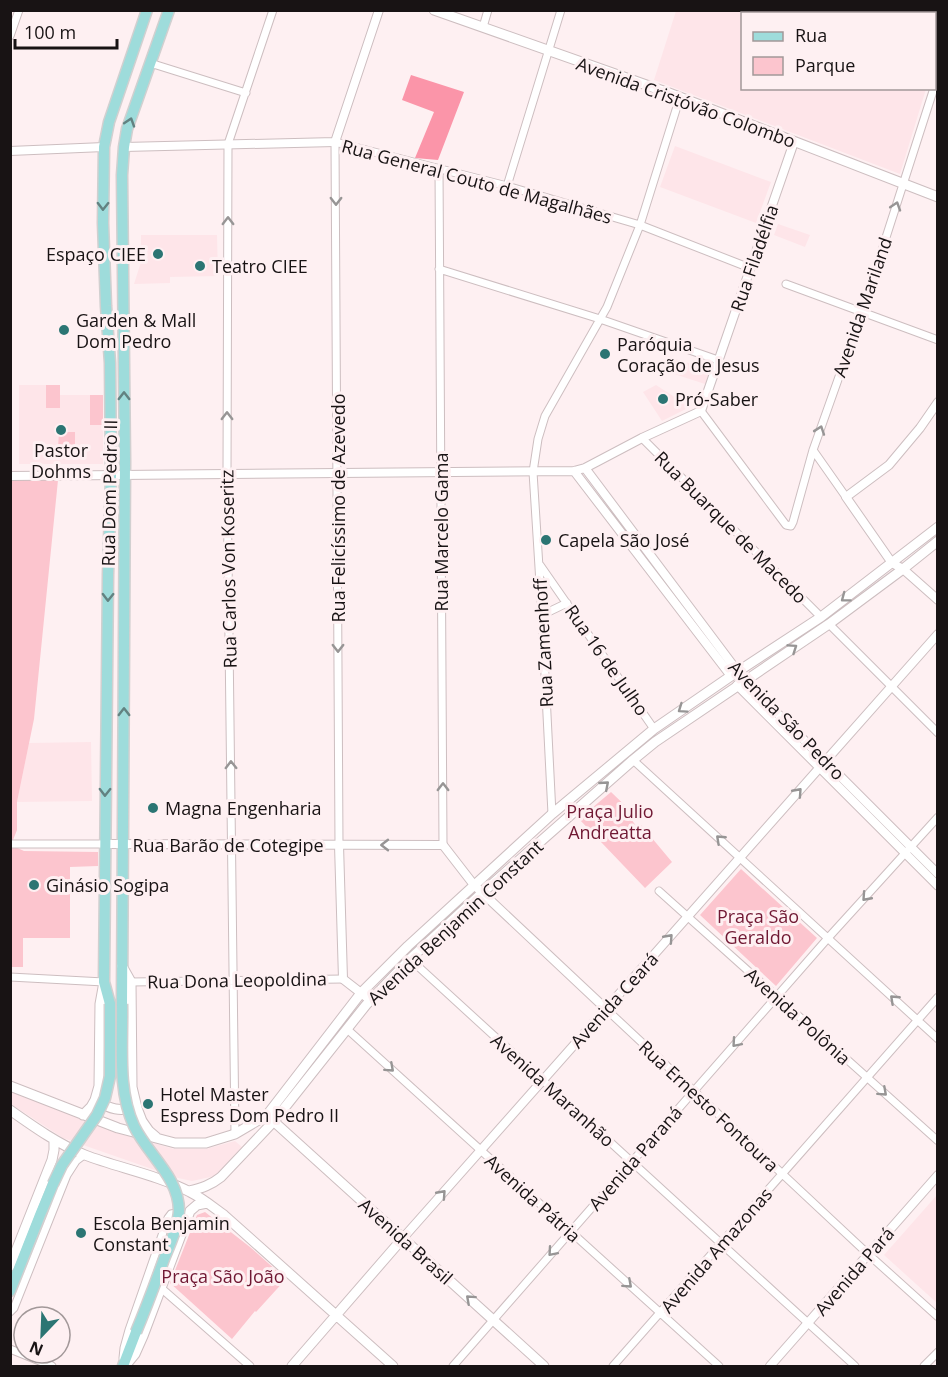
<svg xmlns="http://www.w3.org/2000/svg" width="948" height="1377" font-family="'Open Sans',sans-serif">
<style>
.built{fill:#fee5e9}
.green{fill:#fcc5ce}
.forest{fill:#fb95a9}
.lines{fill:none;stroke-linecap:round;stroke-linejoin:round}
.minor-casing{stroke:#cdbec0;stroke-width:9}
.tertiary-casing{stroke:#cdbec0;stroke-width:10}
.secondary-casing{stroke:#cdbec0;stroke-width:11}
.primary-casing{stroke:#d1d0d0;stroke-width:13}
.minor{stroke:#fff;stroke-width:7}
.tertiary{stroke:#fff;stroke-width:8}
.secondary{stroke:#fff;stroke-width:9}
.primary{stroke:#9edcdb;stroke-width:10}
.primary-bridge-casing{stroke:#d1d0d0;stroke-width:13;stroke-linecap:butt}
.primary-bridge{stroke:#9edcdb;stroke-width:10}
.oneway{stroke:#628281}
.oneway2{stroke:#979595}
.poi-dot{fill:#2b7573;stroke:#fef0f2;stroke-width:2}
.labels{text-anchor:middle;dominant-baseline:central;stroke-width:6;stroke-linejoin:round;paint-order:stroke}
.street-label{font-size:18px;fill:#181314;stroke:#fef0f2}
.poi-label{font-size:18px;fill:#181314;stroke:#fef0f2;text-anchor:start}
.park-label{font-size:18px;fill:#701833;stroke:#fef0f2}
</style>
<rect width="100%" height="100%" fill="#fef0f2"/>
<path class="built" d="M676,11H937V54L935,63L934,14H742V88L926,89L900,174L654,80Z
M675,146L771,182L756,223L660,187Z
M778,224L810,235L805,247L774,235Z
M141,235H217L218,276L170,277V283L134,284L141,262Z
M676,359L710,370L705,384L671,373Z
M19,385H60V395H103V464H19Z
M656,385L690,407L662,421L643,392Z
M91,742L92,801L17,802L29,743Z
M10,1090L121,1134L174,1149H206L235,1141L242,1147L215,1176L192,1181L178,1178L63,1138L11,1104Z
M937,1195V1303L884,1255Z"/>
<path class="green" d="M46,385H60V408H46Z
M90,395H103V425H90Z
M59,432H75V448H58Z
M11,480H58L34,719L17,802V830L11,845L24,851L98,852V866L70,867V938H23V967H11Z
M611,792L635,815L631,819L637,827L641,825L672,862L645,888L579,819Z
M741,869L817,938L776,986L700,915Z
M205,1212L250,1247L286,1279L256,1312L255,1311L232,1339L170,1283L197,1215Z"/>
<path class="forest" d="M411,75L464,92L438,160L415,158L434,112L402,100Z"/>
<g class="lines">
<defs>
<path id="minor" d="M483,27L488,10
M10,36L19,10
M150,63L246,93
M934,86L938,77
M439,168L443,845
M507,186L561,10
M439,269L600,319L718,360
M786,284L938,340
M701,411L786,525L791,526L793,522L813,450L862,312L934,88
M642,438L821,617
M813,450L846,497
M540,565L654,729
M542,615L567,603
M829,624L938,733
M633,760L938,1039
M552,814L542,615L533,472L538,439L545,416L607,307L640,225L680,97
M12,844H105
M339,845L335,142L507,186L640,225L750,268
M659,891L938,1141
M410,959L855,1366
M10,977L104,982
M131,982L343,979
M606,1009L868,1254L938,1317
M347,1029L719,1366
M235,1134L227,475L228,144L273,10
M161,1288L250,1366
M10,1312L14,1308L67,1175L76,1161L84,1155
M10,1349L52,1366
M123,1358L124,1348L129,1330L168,1218L171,1214L181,1212
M453,1366L828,938L938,817
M613,1366L938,997
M924,1366L938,1352"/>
<path id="tertiary" d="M124,147L335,142L379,10
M10,151L104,147
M938,402L920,428L889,465L846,497L892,563L903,569L938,600
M585,468L744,680L938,874
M574,471L731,676
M10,476L574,471L585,468L642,438L701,411L794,142
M737,685L938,886
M105,844L443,845L474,885L606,1009
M339,845L343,979L370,1000
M403,1238L938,634
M770,1366L938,1175"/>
<path id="secondary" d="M434,10L669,93L938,197
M122,966L131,982L132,1087L137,1108L142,1121L149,1131L156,1137
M10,1086L118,1128L175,1143H206L235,1134L267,1115L361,993L408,946L552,814L654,729L731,676L821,617L938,527
M97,1101C110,1109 120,1112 135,1107
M10,1110C34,1127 58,1144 85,1155C119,1168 158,1175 190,1192C202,1198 213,1207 224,1215L393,1366
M83,1115L91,1107L95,1100L99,1086L100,1004L104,982
M271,1119L544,1366
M189,1191C202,1188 211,1185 221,1177L274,1121L366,1005L410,959L482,893L633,760L655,742L829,624L903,569L938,541
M10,1266L52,1160L54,1150V1140
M126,1365L135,1354L143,1336L190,1211L197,1205L207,1203
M292,1366L403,1238"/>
<path id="primary" d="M110,1004L104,982L108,575L111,475L110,363L106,306L103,223L104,147L109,122L147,10
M122,1004L125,462L122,175L124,147L127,129L169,10
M10,1291L40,1215L53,1184
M123,1366L136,1332"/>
</defs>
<use href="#minor" class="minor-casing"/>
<use href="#tertiary" class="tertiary-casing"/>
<use href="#secondary" class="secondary-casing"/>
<use href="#primary" class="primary-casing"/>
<use href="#minor" class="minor"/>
<use href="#tertiary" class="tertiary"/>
<use href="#secondary" class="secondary"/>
<use href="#primary" class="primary"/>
<defs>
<path id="primary-bridge" d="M122,1004C123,1044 117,1089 134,1126C148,1155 179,1177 179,1211C178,1227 170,1244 164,1259C155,1284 146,1308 136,1332
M53,1184L62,1165L97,1115L105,1098L110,1076V1004"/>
</defs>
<use href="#primary-bridge" class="primary-bridge-casing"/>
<use href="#primary-bridge" class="primary-bridge"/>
</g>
<defs><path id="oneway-chevron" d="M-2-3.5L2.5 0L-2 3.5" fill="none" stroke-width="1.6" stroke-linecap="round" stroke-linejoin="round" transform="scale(1.5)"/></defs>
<g class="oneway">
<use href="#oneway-chevron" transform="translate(130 122) rotate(-72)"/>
<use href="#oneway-chevron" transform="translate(103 206) rotate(91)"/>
<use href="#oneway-chevron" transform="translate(124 396) rotate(-90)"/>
<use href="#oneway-chevron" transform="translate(108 597) rotate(91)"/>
<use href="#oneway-chevron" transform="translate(124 712) rotate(-90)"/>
<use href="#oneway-chevron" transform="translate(105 792) rotate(91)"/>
</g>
<g class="oneway2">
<use href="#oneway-chevron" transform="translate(336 201) rotate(90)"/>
<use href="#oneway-chevron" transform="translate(896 206) rotate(-72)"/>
<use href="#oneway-chevron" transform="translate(228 221) rotate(-90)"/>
<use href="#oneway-chevron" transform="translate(227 416) rotate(-90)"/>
<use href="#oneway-chevron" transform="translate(820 430) rotate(-71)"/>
<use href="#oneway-chevron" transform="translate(845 598) rotate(143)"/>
<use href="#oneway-chevron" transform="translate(338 648) rotate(90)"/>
<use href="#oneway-chevron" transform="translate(793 648) rotate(-34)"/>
<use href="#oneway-chevron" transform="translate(682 709) rotate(145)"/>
<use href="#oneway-chevron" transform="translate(231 765) rotate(-91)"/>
<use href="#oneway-chevron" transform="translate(605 785) rotate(-41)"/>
<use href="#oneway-chevron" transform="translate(443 787) rotate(-90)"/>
<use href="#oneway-chevron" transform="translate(798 792) rotate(-48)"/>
<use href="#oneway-chevron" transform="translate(720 839) rotate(-137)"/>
<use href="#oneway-chevron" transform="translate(385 845) rotate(180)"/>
<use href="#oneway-chevron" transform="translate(866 897) rotate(132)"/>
<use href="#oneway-chevron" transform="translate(669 938) rotate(-48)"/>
<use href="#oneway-chevron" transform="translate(894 999) rotate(-137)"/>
<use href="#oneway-chevron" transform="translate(736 1043) rotate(131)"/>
<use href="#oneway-chevron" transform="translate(390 1068) rotate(42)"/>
<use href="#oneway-chevron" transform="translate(883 1092) rotate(42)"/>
<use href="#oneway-chevron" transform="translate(442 1194) rotate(-48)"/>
<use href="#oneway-chevron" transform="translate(552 1252) rotate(131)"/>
<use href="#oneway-chevron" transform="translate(628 1284) rotate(42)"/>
<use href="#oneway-chevron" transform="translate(470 1299) rotate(-138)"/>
</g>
<g class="poi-dot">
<circle cx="158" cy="254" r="6"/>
<circle cx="200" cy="266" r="6"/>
<circle cx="64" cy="330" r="6"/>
<circle cx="605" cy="354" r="6"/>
<circle cx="663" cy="399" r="6"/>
<circle cx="61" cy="430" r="6"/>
<circle cx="546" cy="540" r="6"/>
<circle cx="153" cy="808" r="6"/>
<circle cx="34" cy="885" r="6"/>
<circle cx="148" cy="1104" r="6"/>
<circle cx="81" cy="1233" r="6"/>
</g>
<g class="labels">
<g class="street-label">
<text transform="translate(686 102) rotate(20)">Avenida Cristóvão Colombo</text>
<text transform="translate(477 181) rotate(15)">Rua General Couto de Magalhães</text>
<text transform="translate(754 258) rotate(-71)">Rua Filadélfia</text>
<text transform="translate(862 307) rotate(-71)">Avenida Mariland</text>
<text transform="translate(109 493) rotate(-89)">Rua Dom Pedro II</text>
<text transform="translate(338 508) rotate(-90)">Rua Felicíssimo de Azevedo</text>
<text transform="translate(731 527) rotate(45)">Rua Buarque de Macedo</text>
<text transform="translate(441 532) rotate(-90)">Rua Marcelo Gama</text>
<text transform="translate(228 569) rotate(-91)">Rua Carlos Von Koseritz</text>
<text transform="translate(543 643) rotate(-93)">Rua Zamenhoff</text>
<text transform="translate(607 660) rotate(55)">Rua 16 de Julho</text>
<text transform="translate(787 720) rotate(46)">Avenida São Pedro</text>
<text x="228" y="845">Rua Barão de Cotegipe</text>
<text transform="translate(455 922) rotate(-43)">Avenida Benjamin Constant</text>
<text transform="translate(237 980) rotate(-1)">Rua Dona Leopoldina</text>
<text transform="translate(614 1000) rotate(-48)">Avenida Ceará</text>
<text transform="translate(798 1016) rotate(42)">Avenida Polônia</text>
<text transform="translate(553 1090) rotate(42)">Avenida Maranhão</text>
<text transform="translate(709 1106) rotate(43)">Rua Ernesto Fontoura</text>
<text transform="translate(635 1158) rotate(-49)">Avenida Paraná</text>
<text transform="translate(533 1198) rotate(42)">Avenida Pátria</text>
<text transform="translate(406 1241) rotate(42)">Avenida Brasil</text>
<text transform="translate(716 1250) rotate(-49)">Avenida Amazonas</text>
<text transform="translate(854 1271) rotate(-49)">Avenida Pará</text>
</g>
<g class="poi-label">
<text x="146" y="254" text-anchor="end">Espaço CIEE</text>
<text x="212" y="266">Teatro CIEE</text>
<text x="76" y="320">Garden &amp; Mall<tspan x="76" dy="21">Dom Pedro</tspan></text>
<text x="617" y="344">Paróquia<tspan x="617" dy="21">Coração de Jesus</tspan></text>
<text x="675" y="399">Pró-Saber</text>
<text x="61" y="450" text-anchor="middle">Pastor<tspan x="61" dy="21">Dohms</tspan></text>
<text x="558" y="540">Capela São José</text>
<text x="165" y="808">Magna Engenharia</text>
<text x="46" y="885">Ginásio Sogipa</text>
<text x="160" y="1094">Hotel Master<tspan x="160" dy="21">Espress Dom Pedro II</tspan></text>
<text x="93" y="1223">Escola Benjamin<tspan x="93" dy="21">Constant</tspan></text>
</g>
<g class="park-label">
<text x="610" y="811">Praça Julio<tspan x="610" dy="21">Andreatta</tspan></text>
<text x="758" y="916">Praça São<tspan x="758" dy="21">Geraldo</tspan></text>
<text x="223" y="1276">Praça São João</text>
</g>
</g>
<rect width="948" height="1377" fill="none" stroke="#181314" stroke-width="24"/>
<rect x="741" y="12" width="195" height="78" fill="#fef0f2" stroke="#a29899" stroke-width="1.5"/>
<rect x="753" y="32" width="30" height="9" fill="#9edcdb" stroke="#a29899" stroke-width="1.5"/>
<text x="795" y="42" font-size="18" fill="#181314">Rua</text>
<rect x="753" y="57" width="30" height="18" fill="#fcc5ce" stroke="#a29899" stroke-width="1.5"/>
<text x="795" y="72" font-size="18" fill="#181314">Parque</text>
<g transform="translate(42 1335) rotate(203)"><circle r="28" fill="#fef0f2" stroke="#a29899" stroke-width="1.5"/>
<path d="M0-4.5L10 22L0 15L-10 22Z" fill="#2b7573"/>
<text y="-9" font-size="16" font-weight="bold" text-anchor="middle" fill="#181314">N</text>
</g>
<path d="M15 39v9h102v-9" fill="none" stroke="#181314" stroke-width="3"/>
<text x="24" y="39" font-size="18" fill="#181314" stroke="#fef0f2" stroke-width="4.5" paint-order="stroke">100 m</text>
</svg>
